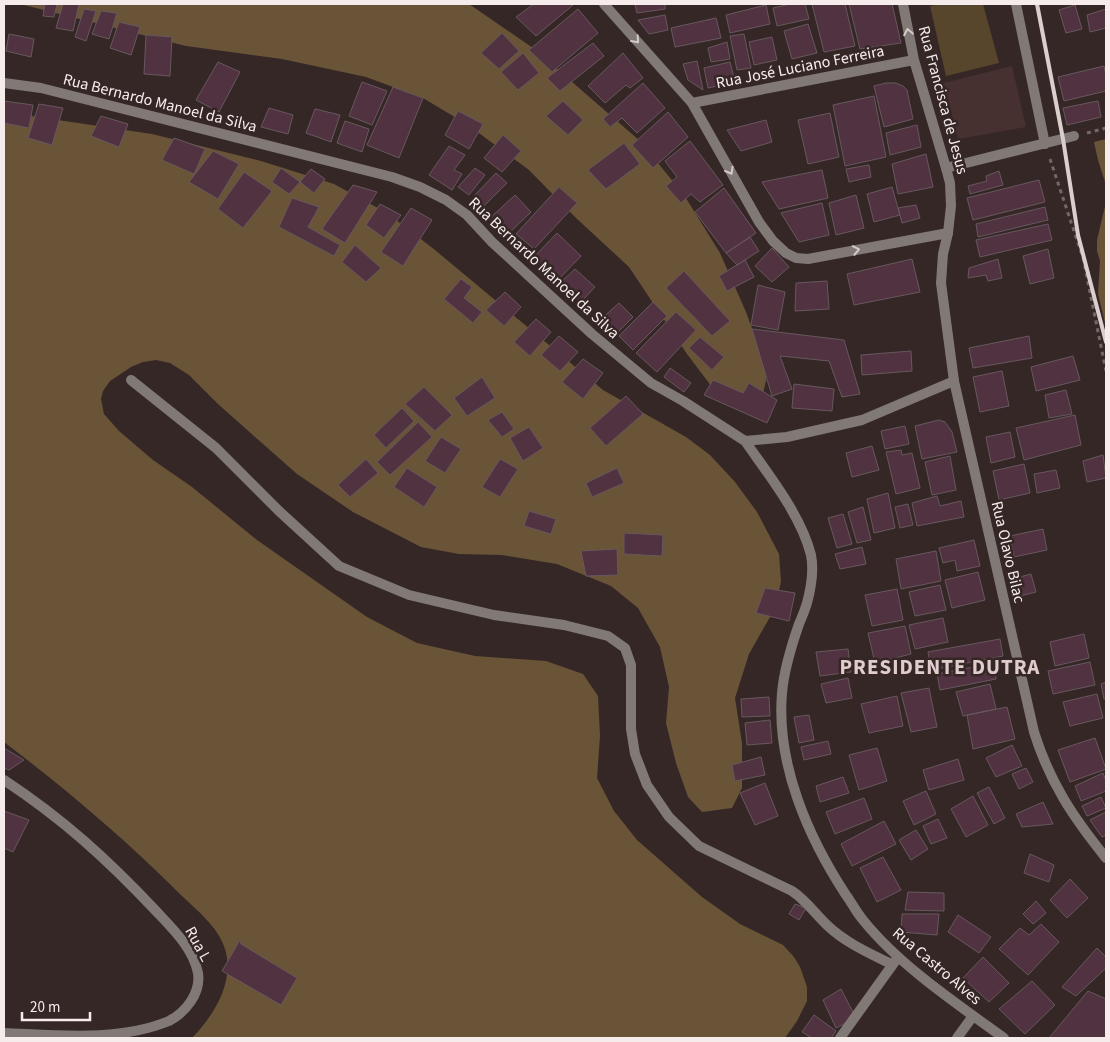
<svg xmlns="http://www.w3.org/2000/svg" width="1110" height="1042" font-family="'Source Sans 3',sans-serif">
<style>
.built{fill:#463030}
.green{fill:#57452c}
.forest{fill:#695437}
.building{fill:#513240;stroke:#67585e}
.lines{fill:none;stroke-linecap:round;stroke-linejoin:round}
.path{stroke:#756767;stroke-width:3;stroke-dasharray:4 4;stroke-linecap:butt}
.minor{stroke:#807976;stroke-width:10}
.tertiary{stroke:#807976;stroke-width:10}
.rail{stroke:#dacece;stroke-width:4}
.oneway{stroke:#d3cac9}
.labels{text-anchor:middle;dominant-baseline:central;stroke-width:5;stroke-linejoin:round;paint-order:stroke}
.street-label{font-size:16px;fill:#f7ecec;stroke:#362727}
.district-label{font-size:21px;font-weight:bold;letter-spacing:1px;fill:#e0cccc;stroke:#362727}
</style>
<rect width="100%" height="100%" fill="#362727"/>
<path class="built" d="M1012,66L1026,127L958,139L944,83Z"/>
<path class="green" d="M943,4H983L999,63L946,76L930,6Z"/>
<path class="forest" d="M20,4H469L533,48L640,141L684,195L720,253L746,312L766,366V381L763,393L718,395L687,354L629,267L576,218L529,170L468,125L423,98L366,77L282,59L186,46Z
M4,112L152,134L261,161L334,184L387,213L435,250L603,390L686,437L710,455L735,482L757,512L779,554L781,582L774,610L749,654L735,698L742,743V788L732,808L702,812L688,797L676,763L666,723L669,687L660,647L638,608L611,586L557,564L502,555L459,554L421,547L353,512L297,474L218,404L189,375L170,363L156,360L143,362L131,367L110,381L103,391L101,399L104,414L119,431L153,460L192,487L257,540L367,617L417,643L475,656L546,661L583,674L598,696L600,736L597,778L614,811L637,840L702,897L740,924L783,945L794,957L800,967L807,987V1001L797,1021L785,1038H192C214,1015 235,982 225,949C218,926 196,910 180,894C125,839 66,789 4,742Z
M1106,139V185L1098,160L1094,142Z
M1106,202V327L1098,294L1100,261L1097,251V240Z"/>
<path class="building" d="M45,4H57L54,17L43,16Z
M63,4H79L73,31L56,28Z
M534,4H572L573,5L536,36L516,17Z
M635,4H665V9L637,13Z
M790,4H805L809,19L777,26L773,8Z
M812,4H845L855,46L824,52Z
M849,4H892L901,43L860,49Z
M766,5L770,24L730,33L726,15Z
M1075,5L1082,29L1066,33L1059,10Z
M84,9L96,11L86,41L75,37Z
M578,9L598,33L552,72L529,50Z
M1106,9V28L1090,32L1087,15Z
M101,11L117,13L109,39L92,34Z
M665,15L668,30L649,34L638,20Z
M716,18L721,38L675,47L671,28Z
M119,22L140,27L131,55L110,48Z
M808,24L817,53L792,59L784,31Z
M502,33L519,51L499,69L481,53Z
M9,34L34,39L31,57L6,51Z
M744,34L751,68L737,70L730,36Z
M146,35L172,37L170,76L144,74Z
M772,37L777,60L754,65L749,42Z
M727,42L730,59L711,62L708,48Z
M593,43L604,56L560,91L547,78Z
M523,53L539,73L518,90L501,72Z
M623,53L643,78L630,88L626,85L605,103L588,86Z
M697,61L703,90L688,80L683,64Z
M218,62L240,72L219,112L196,100Z
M730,62L735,82L708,88L704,68Z
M1104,66L1106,76V91L1064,101L1058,77Z
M362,82L387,91L372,125L349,116Z
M643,83L665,108L637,133L622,118L610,127L603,119Z
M886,83H896L903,86L907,90L913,119L884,127L874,86Z
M393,87L423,98L399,158L367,145Z
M874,96L886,157L845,166L833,105Z
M4,101L33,105L29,128L4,123Z
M563,101L583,120L568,135L546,116Z
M1098,101L1101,117L1067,125L1063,108Z
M39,104L63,108L52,145L28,138Z
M269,108L293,115L288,134L261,127Z
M315,109L340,115L331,142L306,133Z
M458,111L483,124L469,149L445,135Z
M668,112L688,137L653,168L632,145Z
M830,113L839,157L808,164L798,120Z
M101,116L128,124L119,147L91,136Z
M766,120L772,142L741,151L727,130Z
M345,121L369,129L362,152L337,143Z
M917,125L921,147L890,155L886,133Z
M503,135L521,151L502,172L484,158Z
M174,138L205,149L194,174L162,160Z
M690,141L723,185L700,202L691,194L681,203L666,186L677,177L665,161Z
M624,143L640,164L606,189L588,170Z
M449,146L465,155L454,170L462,174L452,190L429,175Z
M213,151L239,164L218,199L189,182Z
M926,154L933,187L898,194L892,164Z
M869,165L871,177L849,182L846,169Z
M281,168L300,182L289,194L272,182Z
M475,168L485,175L469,195L458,187Z
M311,169L325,179L314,193L300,182Z
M822,170L828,198L779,209L762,182Z
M999,171L1003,185L970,194L968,186L987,181L986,176Z
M244,172L272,191L243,228L218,209Z
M496,173L507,183L484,206L473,197Z
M1039,180L1045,202L973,220L967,198Z
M353,185L377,192L345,243L322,229Z
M559,187L577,203L534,249L516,234Z
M892,187L900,215L874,222L867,194Z
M724,188L756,233L726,253L695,212Z
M515,195L531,212L506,236L489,219Z
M856,195L864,228L836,235L829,203Z
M292,198L319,207L308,227L340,245L334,256L279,227Z
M822,203L829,235L799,242L781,213Z
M380,204L401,215L384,238L366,225Z
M916,205L920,218L902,223L898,208Z
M1045,207L1048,220L978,237L976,224Z
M411,208L432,220L403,266L381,252Z
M1048,224L1052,240L980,257L976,240Z
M557,233L581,256L558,280L534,257Z
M750,237L759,251L737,265L726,253Z
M355,245L381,268L366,282L342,262Z
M772,248L789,267L772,282L755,266Z
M1048,249L1054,278L1030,284L1023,256Z
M912,259L920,292L854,305L847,274Z
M998,259L1002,278L988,281L986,275L968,278L969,268Z
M745,260L754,277L727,291L719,276Z
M575,269L595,287L581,302L560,283Z
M684,271L730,321L712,336L666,288Z
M461,279L472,287L464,298L482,312L473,323L444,299Z
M827,281L829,309L795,311L796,283Z
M758,285L785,292L778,330L751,325Z
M505,292L521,307L504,326L486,310Z
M653,302L667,316L633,350L619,336Z
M619,303L633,317L616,334L600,320Z
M676,312L696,330L657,372L636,353Z
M536,319L551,332L530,356L514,342Z
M752,329L844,340L860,394L842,397L829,361L780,356L792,389L772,396Z
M559,336L578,352L560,371L541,355Z
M1029,336L1032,358L973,368L969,348Z
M700,337L724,357L712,370L689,348Z
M911,351L912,371L862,375L861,355Z
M1073,356L1080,380L1036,391L1031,367Z
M583,359L603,373L583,399L562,382Z
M670,368L691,383L684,392L664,377Z
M1002,371L1009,406L980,412L973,377Z
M482,377L495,398L467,416L454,398Z
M713,380L743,393L749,383L777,400L767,423L704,395Z
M794,384L834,389L832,411L792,408Z
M424,387L452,415L435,431L405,404Z
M1066,390L1072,414L1049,418L1045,395Z
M626,396L643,414L606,446L590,428Z
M402,408L414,421L386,448L374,435Z
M502,412L514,429L502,437L488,420Z
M1075,415L1081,445L1024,460L1016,428Z
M939,420L945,422L952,432L957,452L922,459L915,426Z
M418,422L432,437L390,475L377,462Z
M905,426L909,444L885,449L881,431Z
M529,427L543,448L523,461L510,438Z
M1010,432L1015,457L991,463L986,437Z
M441,437L461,449L445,473L425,461Z
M872,446L879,470L852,477L846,453Z
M901,450L902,455L912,453L920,488L896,494L886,452Z
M1103,455L1106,478L1087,482L1083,461Z
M950,456L956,490L932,495L925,462Z
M366,459L378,473L350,497L338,485Z
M500,459L518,469L500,497L482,487Z
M1024,464L1030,493L999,500L993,471Z
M407,468L437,487L424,507L394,487Z
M617,468L624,483L592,497L586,483Z
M1056,470L1060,488L1037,493L1034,474Z
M888,493L895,528L874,533L867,499Z
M937,496L940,506L961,501L964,517L917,526L912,503Z
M908,504L913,525L900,528L895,507Z
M863,507L871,540L857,543L848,512Z
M529,511L556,519L551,534L524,526Z
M843,514L852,544L837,548L828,518Z
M1043,529L1047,550L1014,557L1010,536Z
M624,533L663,535L662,556L624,554Z
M974,540L980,566L957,571L955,560L943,563L939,548Z
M862,547L866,564L840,569L835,554Z
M617,549L618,575L586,576L581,551Z
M936,551L941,581L901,589L896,559Z
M978,572L985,600L952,608L945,580Z
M1031,574L1036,592L1020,596L1016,578Z
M940,585L946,610L915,616L909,592Z
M765,588L795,593L789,621L756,613Z
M897,589L903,620L872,626L865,595Z
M943,618L948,642L915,649L909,625Z
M905,626L911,654L875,663L868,633Z
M1084,634L1089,658L1055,666L1050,642Z
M1000,639L1003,656L931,670L928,652Z
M848,649L851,672L820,676L816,652Z
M1090,662L1095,685L1053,694L1048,671Z
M994,663L996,679L940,690L937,674Z
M848,678L852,698L826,703L821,684Z
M1106,682V699H1104L1101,684Z
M990,684L996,709L963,716L956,692Z
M929,688L937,727L911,732L901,693Z
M1097,694L1103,718L1070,726L1063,702Z
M897,696L903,726L869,733L861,704Z
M769,697L770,716L742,717L741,699Z
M1007,707L1015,739L973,749L967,715Z
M809,715L814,740L799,743L794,717Z
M770,720L772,743L747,745L745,723Z
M1095,738L1106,769L1070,782L1058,750Z
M828,741L831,754L804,760L801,747Z
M1012,745L1022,766L996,777L986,758Z
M4,748L24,760L9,770L4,768Z
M877,748L887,781L859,790L849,755Z
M761,757L765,775L735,781L732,765Z
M958,759L964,780L929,790L923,770Z
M1026,768L1033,782L1019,789L1012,774Z
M1103,773L1106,781V791L1081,801L1075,786Z
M843,777L849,793L820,802L816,786Z
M765,783L778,816L755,825L740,793Z
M989,787L1005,818L994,824L977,793Z
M926,791L936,814L914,825L903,801Z
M973,796L988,825L966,837L951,809Z
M1101,797L1106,808L1087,816L1082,806Z
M864,798L872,819L835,834L826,812Z
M1043,802L1053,824L1022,827L1016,814Z
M4,811L29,820L13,852L4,848Z
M1106,812V835L1102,837L1090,820Z
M938,819L947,838L931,844L923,826Z
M884,821L896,844L852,866L841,844Z
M916,830L928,849L911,860L899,840Z
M1030,854L1054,865L1049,882L1024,873Z
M883,857L901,890L877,902L860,868Z
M1070,879L1088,898L1067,918L1050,900Z
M908,892L944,893V911L905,910Z
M1036,901L1046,913L1033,924L1023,914Z
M795,904L806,908L799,920L789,914Z
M902,914H939L937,935L901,932Z
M958,915L991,937L979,953L948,932Z
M1041,924L1059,942L1028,975L999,949L1020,928L1029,935Z
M240,940L241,944L297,978L281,1005L222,971Z
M1097,948L1106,957V968L1076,996L1062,987Z
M983,957L1009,983L989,1002L963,978Z
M1032,981L1055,1005L1025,1034L999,1009Z
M841,989L856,1018L836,1028L823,1000Z
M1088,991L1106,999V1038H1049Z
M814,1015L836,1031L831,1038H812L802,1032Z"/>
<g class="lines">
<path class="path" d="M1087,133L1106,128
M1050,159L1083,258L1106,371"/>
<path class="minor" d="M604,4L692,103L759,222L773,241L786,253L796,258L808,259L948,233
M903,4L914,60L946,168
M4,83L41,88L392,177L420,187L446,200L467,215L492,242L592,334L651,383L683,401L745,441L787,437L862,420L954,381
M692,103L914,60
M131,380L216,448L279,511L339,566L409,595L494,615L564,625L608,636L625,648L631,665V729L635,754L647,785L669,817L699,846L792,891C807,901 815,914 828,926C846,943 869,953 891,964
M745,441C768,474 801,515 811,555C814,570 811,588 807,603C805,610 802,617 799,624C791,647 784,669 782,693C776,764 808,837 846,895C852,903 856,912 863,920C899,965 957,1004 1004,1038
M4,780C63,819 107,859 156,911C172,928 193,948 198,973C201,993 186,1012 169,1021C118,1042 57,1035 4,1033
M840,1038L896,960
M957,1038L973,1016"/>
<path class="tertiary" d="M1016,4L1045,144
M1074,136L946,168L950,183L951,206L948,233L943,254L941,283L954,381L1034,732C1050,783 1073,817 1106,858"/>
<path class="rail" d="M1037,4L1063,139L1078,235L1106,342"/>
</g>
<defs><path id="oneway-chevron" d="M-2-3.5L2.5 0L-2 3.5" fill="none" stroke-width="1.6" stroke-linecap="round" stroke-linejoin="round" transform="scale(1.25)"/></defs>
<g class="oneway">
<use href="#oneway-chevron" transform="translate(908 32) rotate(-101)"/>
<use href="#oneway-chevron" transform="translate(636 40) rotate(48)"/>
<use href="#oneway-chevron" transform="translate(730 171) rotate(61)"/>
<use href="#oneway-chevron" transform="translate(856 250) rotate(-11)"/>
</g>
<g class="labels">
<g class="street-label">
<text transform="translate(800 67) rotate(-11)">Rua José Luciano Ferreira</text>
<text transform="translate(943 100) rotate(75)">Rua Francisca de Jesus</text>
<text transform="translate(160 103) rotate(14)">Rua Bernardo Manoel da Silva</text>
<text transform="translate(544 268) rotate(43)">Rua Bernardo Manoel da Silva</text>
<text transform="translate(1008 552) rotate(77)">Rua Olavo Bilac</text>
<text transform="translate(198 944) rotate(61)">Rua L</text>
<text transform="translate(937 966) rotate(40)">Rua Castro Alves</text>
</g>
<g class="district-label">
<text x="940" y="667">PRESIDENTE DUTRA</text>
</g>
</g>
<rect width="1110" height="1042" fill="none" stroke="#f7ecec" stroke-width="10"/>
<path d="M22 1012v8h68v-8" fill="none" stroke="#f7ecec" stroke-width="2.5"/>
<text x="30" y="1012" font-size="15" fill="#f7ecec" stroke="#362727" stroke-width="4" paint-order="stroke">20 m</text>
</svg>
